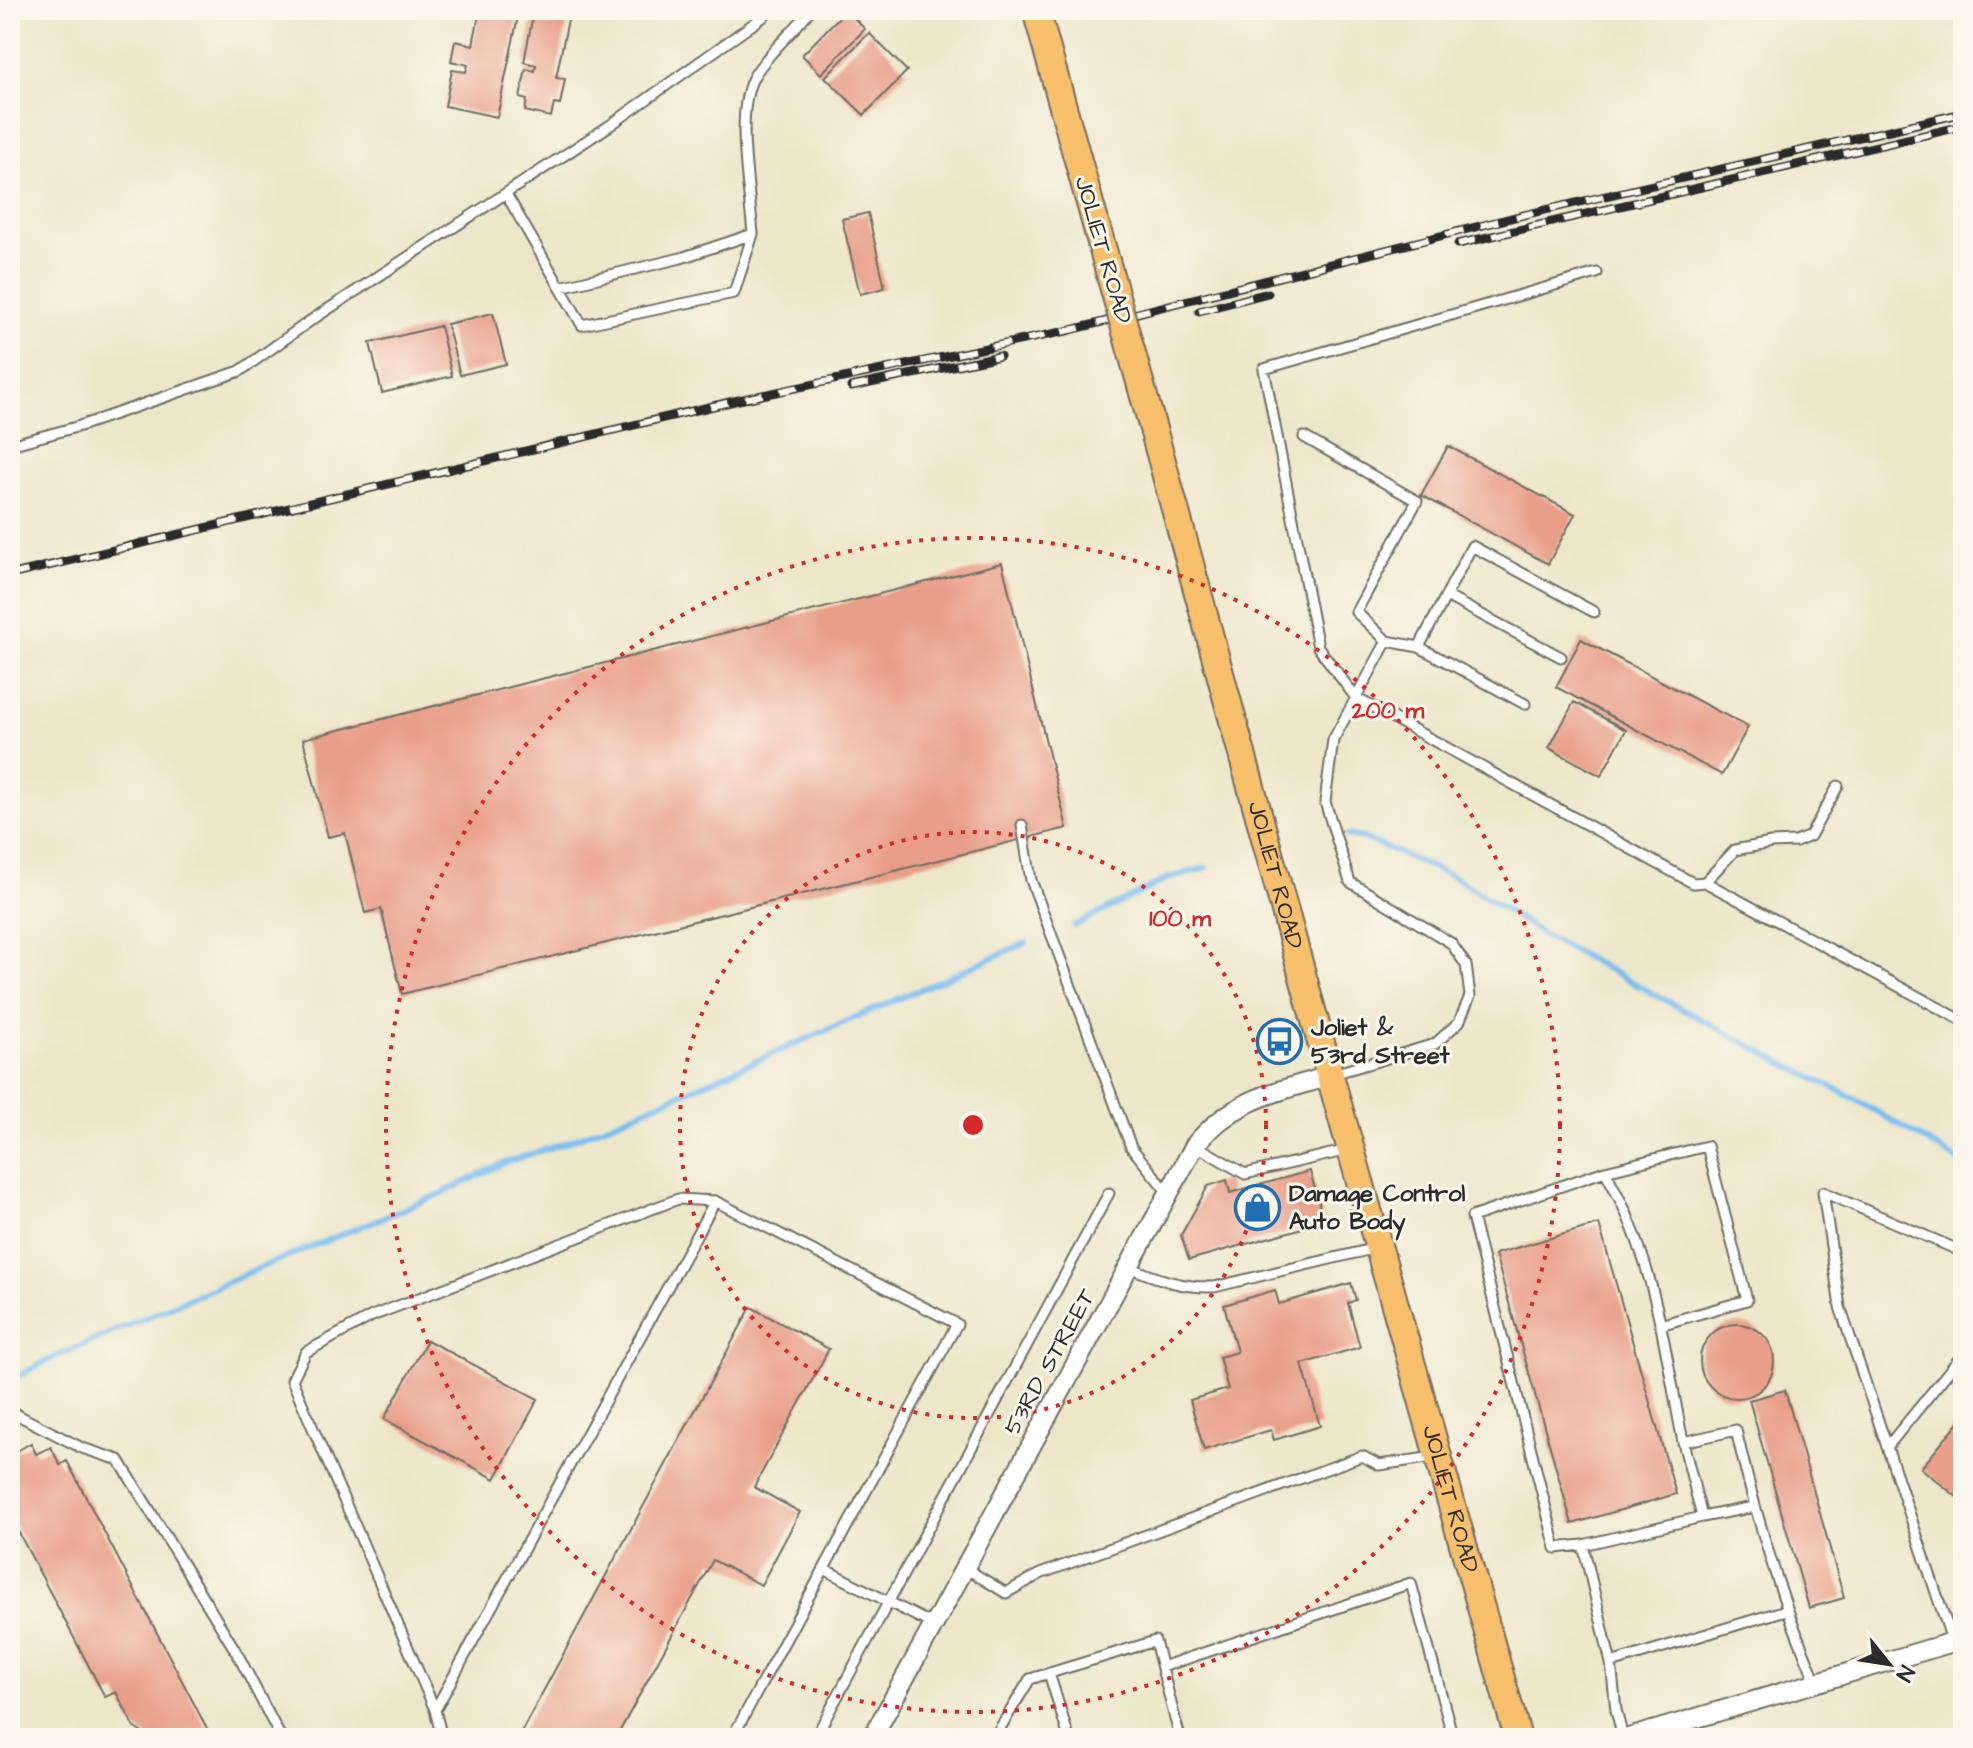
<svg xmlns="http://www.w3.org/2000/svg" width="1973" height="1748" font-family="'Architects Daughter',sans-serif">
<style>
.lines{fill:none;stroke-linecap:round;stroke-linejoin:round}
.stream{stroke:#78bcee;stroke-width:6}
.building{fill:#e89e88}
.lane-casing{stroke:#6f6d63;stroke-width:13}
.street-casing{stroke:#6f6d63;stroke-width:22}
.primary-casing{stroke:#6f6d63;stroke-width:30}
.lane{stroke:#fff;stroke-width:9}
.street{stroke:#fff;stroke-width:18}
.primary{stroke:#f8bf6c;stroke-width:26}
.rail-casing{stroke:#2b2b2b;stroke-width:9}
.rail{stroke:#fbf7ec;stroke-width:6;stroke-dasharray:18;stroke-linecap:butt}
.primary-bridge-casing{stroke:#6f6d63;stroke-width:30;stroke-linecap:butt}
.primary-bridge{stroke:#f8bf6c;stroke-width:26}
.ring{fill:none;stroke:#d62828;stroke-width:4;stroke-dasharray:4 8}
.labels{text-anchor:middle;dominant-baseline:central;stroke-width:6;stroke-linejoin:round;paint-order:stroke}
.street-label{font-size:24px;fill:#2b2b2b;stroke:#fbf7ec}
.poi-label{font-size:24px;font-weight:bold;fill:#2b2b2b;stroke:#fbf7ec;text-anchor:start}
.centre{fill:#d62828;stroke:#fbf7ec;stroke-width:4}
.ring-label{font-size:24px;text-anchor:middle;font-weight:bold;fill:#d62828;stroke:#fbf7ec;stroke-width:6;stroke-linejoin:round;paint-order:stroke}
</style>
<rect width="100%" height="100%" fill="#fbf7ec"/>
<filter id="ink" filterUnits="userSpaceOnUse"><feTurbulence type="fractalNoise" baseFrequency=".0125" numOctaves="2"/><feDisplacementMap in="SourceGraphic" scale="16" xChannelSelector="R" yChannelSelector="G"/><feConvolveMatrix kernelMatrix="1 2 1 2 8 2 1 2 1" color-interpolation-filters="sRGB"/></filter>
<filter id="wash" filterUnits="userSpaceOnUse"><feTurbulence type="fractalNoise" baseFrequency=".006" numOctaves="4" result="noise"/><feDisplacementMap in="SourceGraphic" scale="32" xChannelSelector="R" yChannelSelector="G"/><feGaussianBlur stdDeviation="1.8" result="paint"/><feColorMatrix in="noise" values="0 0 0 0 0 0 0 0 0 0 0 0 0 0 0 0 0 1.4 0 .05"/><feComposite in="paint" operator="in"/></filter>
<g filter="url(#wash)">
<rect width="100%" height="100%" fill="#ede7ca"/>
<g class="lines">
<path class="stream" d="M1347,835L1364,838L1458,879L1542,934L1781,1062L1854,1098L1963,1163
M1074,926L1169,878L1206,868
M10,1380L53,1358L257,1269L443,1193L504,1163L567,1142L630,1116L1026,943"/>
</g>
<g id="blocks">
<path class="building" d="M480,10H499L498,13L518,17L497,117L445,106L452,70L466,72L468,65L451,61L455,41L473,45Z
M534,10H570L556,78L565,79L560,105L554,104L551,117L525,111L527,100L520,98L526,69L535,71L536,65L524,62Z
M846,10L865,29L821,74L802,55Z
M869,33L907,71L864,115L825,77Z
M868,213L885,288L860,294L842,219Z
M493,313L506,364L460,375L447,324Z
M440,326L452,376L382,393L370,343Z
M1448,446L1575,514L1548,564L1421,495Z
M1002,563L1067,828L402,994L381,909L365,913L345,833L328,837L303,739Z
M1581,639L1748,727L1722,775L1556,687Z
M1574,702L1626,730L1601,776L1549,748Z
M1310,1171L1324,1222L1189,1260L1181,1235L1208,1186L1227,1180L1230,1193Z
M1599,1224L1676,1494L1572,1524L1495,1254Z
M1351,1283L1356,1300L1348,1303L1360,1347L1302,1364L1320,1426L1274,1440L1271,1430L1204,1450L1190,1400L1228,1389L1219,1357L1237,1352L1224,1305L1275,1290L1279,1304Z
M751,1307L829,1349L754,1487L800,1512L761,1585L713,1560L616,1738H518Z
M1700 1361a37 37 0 1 1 74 0a37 37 0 1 1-74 0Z
M427,1340L538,1399L495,1479L384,1419Z
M1785,1390L1844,1598L1809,1608L1749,1400Z
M1963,1417V1502L1921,1468Z
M10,1439L17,1451L31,1443L36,1454L51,1447L60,1465L67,1461L212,1738H149L134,1727L116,1692L105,1697L10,1516Z"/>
</g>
</g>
<g filter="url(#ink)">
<use href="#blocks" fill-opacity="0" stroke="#6f6d63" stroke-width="2"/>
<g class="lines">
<defs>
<path id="lane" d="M506,194L560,287L681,258L753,234C750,193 734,111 754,76C769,51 793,33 810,10
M1597,273L1264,369L1318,647L1356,698L1693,883L1705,882L1735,850L1771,843L1796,842L1810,836L1838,786
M560,287L582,325L734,293L753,234
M1304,437L1417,501L1356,612L1387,641L1333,740L1325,802L1350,882L1451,943L1466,965L1470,996L1459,1022L1435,1044L1330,1075
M10,445L80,426L240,371L310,321L609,126L763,17L768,10
M1446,596L1561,657
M1387,641L1419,647L1472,546L1594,612
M1419,647L1525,704
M1022,825L1031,880L1131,1147L1169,1194
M1705,882L1963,1021
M1195,1145L1245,1174L1348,1150
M1605,1171L1707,1146L1747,1300L1660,1325
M1129,1267C1158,1279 1182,1288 1214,1287L1376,1248
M10,1411L82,1448L119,1460L237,1653L281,1738
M1887,1447L1963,1354
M1754,1507L1702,1517L1683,1442L1736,1430C1756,1518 1781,1601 1817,1684
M1583,1545L1556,1548L1472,1217L1605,1171C1613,1186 1621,1200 1627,1215C1658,1286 1668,1366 1683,1442
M965,1568L1006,1593L1040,1574L1362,1456L1379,1465L1434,1457
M824,1569L934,1625
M1953,1643L1840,1307L1823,1192L1963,1252
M1611,1663L1786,1610
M1162,1667L1411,1583L1453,1738
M1049,1673L1069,1738
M435,1710L292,1380L306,1352L372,1316L678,1199L715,1201
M442,1738L435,1710L715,1201L957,1324L732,1738
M815,1738L1109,1193
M994,1738L1030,1679L1155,1641L1180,1738
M1623,1738L1616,1710L1611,1663L1583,1545L1702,1517"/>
<path id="street" d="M872,1738L1195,1145C1233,1099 1275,1092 1330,1076
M1629,1738L1963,1639"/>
<g id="primary">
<path d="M1036,10L1098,232"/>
<path id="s1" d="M1157,443L1330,1076L1518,1738"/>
</g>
</defs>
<use href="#lane" class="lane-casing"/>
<use href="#street" class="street-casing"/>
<use href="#primary" class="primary-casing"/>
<use href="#lane" class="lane"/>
<use href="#street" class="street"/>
<use href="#primary" class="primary"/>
<defs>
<path id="rail" d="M1458,244L1963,126
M1199,311L1268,293
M851,387L1000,356
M10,575L734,401L1071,330L1515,217L1963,113"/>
</defs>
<use href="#rail" class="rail-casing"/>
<use href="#rail" class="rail"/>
<defs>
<path id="primary-bridge" d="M1098,232L1157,443"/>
</defs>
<use href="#primary-bridge" class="primary-bridge-casing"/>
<use href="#primary-bridge" class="primary-bridge"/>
</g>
</g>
<g class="ring">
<circle cx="973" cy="1125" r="293"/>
<circle cx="973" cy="1125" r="587"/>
</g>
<defs>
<symbol id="bus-ring" viewBox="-11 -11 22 22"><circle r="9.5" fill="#fbf7ec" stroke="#1f6fb2" stroke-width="1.5"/><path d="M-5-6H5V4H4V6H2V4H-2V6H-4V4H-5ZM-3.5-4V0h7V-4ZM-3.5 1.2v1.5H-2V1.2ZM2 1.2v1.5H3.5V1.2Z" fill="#1f6fb2"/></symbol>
<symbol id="shop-ring" viewBox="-11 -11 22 22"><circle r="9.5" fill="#fbf7ec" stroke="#1f6fb2" stroke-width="1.5"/><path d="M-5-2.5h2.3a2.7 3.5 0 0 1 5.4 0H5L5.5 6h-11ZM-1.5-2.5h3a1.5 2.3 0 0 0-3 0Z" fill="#1f6fb2"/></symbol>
</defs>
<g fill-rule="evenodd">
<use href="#bus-ring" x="1254" y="1016" width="51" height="51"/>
<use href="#shop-ring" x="1232" y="1182" width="51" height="51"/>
</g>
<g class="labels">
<g class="street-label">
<text transform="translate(1103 250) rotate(74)">JOLIET ROAD</text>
<text stroke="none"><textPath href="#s1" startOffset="448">JOLIET ROAD</textPath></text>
<text transform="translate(1050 1362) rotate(-61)">53RD STREET</text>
<text stroke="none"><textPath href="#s1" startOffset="1096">JOLIET ROAD</textPath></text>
</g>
<g class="poi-label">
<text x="1311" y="1028">Joliet &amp;<tspan x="1311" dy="28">53rd Street</tspan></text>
<text x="1289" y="1194">Damage Control<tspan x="1289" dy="28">Auto Body</tspan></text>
</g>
</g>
<circle cx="973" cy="1125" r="12" class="centre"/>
<g class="ring-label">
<text x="1388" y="718">200 m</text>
<text x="1180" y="926">100 m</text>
</g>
<rect width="1973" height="1748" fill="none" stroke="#fbf7ec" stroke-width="40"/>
<g transform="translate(1889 1664) rotate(120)" stroke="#fbf7ec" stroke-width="6" paint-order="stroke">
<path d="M0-6L14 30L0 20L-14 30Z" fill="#2b2b2b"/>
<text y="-12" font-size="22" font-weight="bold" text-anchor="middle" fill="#2b2b2b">N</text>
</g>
</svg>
